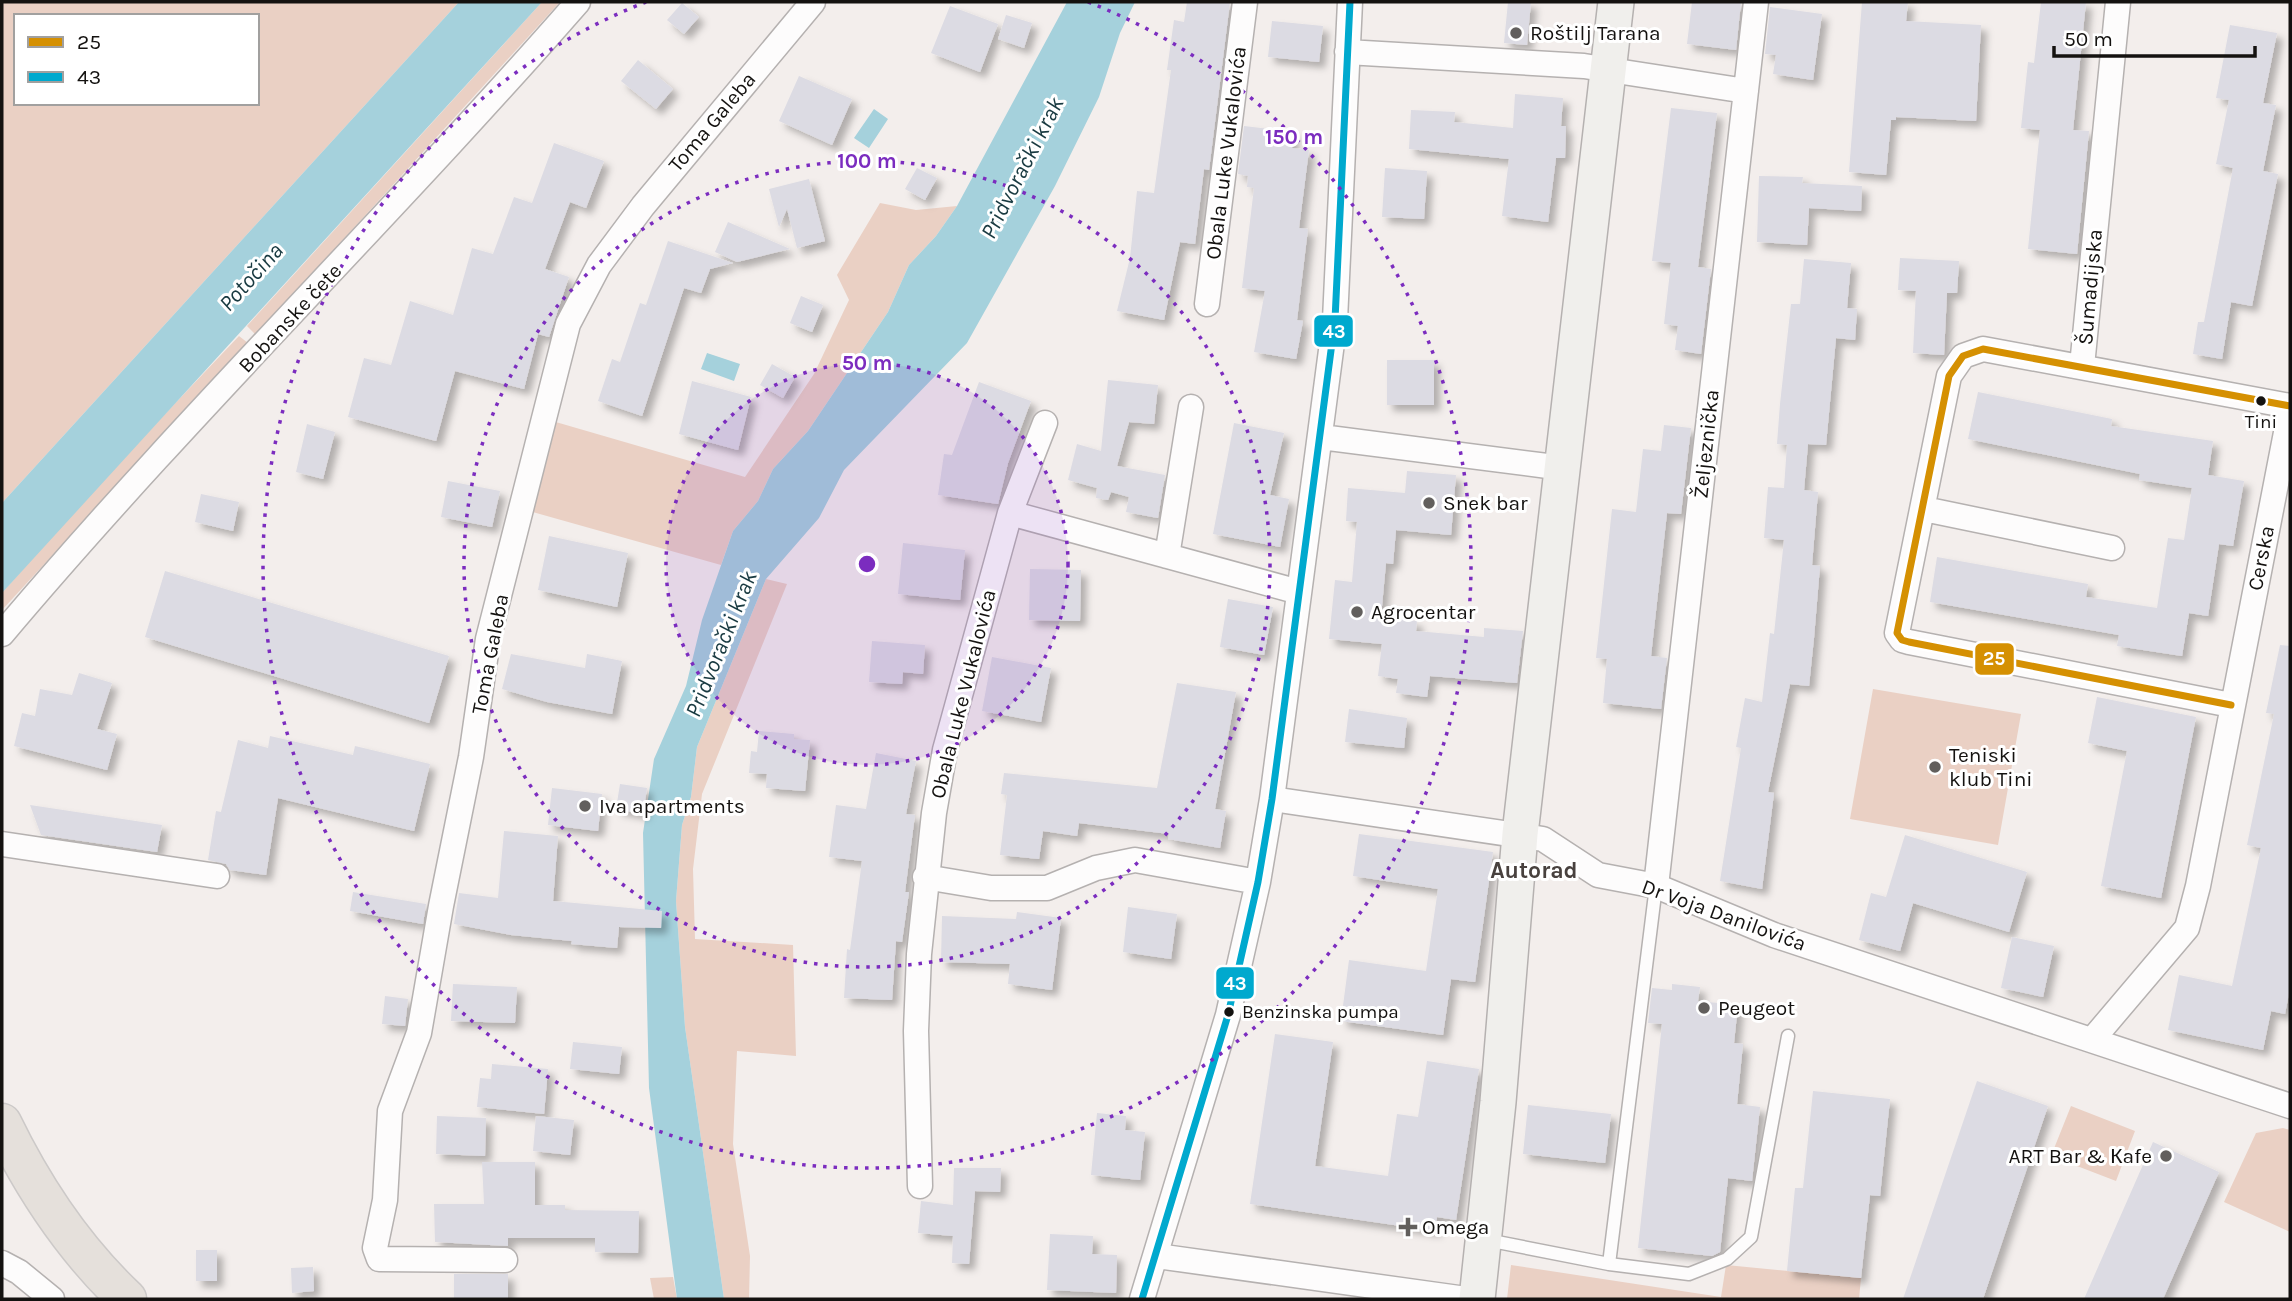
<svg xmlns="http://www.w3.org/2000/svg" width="2292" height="1301" font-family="Karla,sans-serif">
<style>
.green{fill:#ead0c4;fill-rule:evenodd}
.water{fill:#a5d1dc}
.building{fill:#dcdbe3;filter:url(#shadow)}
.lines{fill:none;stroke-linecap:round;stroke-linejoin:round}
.lane-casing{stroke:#b5b1b0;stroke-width:15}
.street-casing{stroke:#b5b1b0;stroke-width:27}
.secondary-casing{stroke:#b5b1b0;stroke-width:38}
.primary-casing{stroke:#ccc9c8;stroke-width:41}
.lane{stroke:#fdfcfc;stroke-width:12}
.street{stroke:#fdfcfc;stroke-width:24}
.secondary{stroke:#f0efec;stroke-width:35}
.primary{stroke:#e5e0db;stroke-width:38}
.bus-1-casing{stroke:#fff;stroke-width:12}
.bus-2-casing{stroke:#fff;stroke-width:12}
.bus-1{stroke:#d59002;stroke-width:7}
.bus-2{stroke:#00a9ce;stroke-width:7}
.ring{fill:none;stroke:#7b2cbf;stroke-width:3.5;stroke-dasharray:3.5 7}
.poi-dot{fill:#625f5d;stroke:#fff;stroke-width:2.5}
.bus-dot{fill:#141210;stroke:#fff;stroke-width:2.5}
.labels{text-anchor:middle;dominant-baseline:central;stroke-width:6;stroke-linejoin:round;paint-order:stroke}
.bus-label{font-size:19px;fill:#141210;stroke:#fff}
.poi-label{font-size:21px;fill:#141210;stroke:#fff;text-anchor:start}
.street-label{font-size:21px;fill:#141210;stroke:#fff}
.water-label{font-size:23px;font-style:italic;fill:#193a41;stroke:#fff}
.neighbourhood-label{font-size:23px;font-weight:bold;fill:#48413e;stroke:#fff}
.centre{fill:#7b2cbf;stroke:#fff;stroke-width:3.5}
.ring-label{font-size:21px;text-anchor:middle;font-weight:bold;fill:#7b2cbf;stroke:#fff;stroke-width:6;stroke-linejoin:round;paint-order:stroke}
.line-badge{stroke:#fff;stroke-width:2.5}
.badge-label{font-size:19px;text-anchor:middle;font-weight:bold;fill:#fff}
</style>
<defs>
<filter id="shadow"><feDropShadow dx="6" dy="6" stdDeviation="3.5" flood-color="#0004"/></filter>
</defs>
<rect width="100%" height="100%" fill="#f3eeec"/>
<path class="green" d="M2,2H459L2,503ZM16,16H257V103H16Z
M542,2H560L256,335L247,326Z
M880,203L916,210L957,206L936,236L909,265L888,312L808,431L773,469L758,501L733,531L721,565L522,509L542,418L745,477L814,374L849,300L837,275Z
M239,336L248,343L2,610V593L91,492Z
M766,579L787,584L702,794L693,869L695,939L793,945L796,1056L737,1051L733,1144L750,1256L749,1299H724L685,1027L676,901L682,825L691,797L697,747Z
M1873,689L2021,714L1998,845L1850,819Z
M2071,1106L2135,1131L2116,1181L2051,1156Z
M2283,1128L2290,1130V1232L2224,1202L2256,1133Z
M1511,1265L1721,1297L1726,1265L1861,1278L1859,1299H1507Z
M673,1277L677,1299H654L650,1278Z"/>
<path class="water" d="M459,2H542L2,593V503Z
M1067,2H1135L1120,33L1099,97L1055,186L967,343L844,470L819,518L766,579L697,747L691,797L682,825L676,901L685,1027L724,1299H677L649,1088L643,833L654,759L686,686L702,620L733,531L758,501L773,469L808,431L888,312L909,265L936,236L957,206Z
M874,109L888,119L869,148L854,138Z
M707,353L740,364L734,381L701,369Z"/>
<path class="building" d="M1187,2H1230L1209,170L1204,169L1195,244L1180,242L1164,320L1117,311L1130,258L1137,191L1154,193L1171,70H1167L1174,20L1184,22Z
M1508,2H1531L1527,45L1504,43Z
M1692,2H1741L1736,50L1687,44Z
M1862,2H1908L1906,21L1981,25L1976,121L1896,117V120H1891L1886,175L1849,172Z
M2041,2H2086L2073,130L2089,131L2077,254L2028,249L2040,130L2021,128L2028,62L2034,63Z
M682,3L699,17L684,34L667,20Z
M950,6L998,24L980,72L931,53Z
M1770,7L1822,14L1813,80L1773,74L1776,55L1765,54Z
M1006,15L1032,23L1024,48L998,39Z
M1272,21L1323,26L1319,62L1268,57Z
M2230,25L2277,33L2263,103L2276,105L2263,171L2278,174L2252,306L2231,302L2222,359L2193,354L2198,322H2204L2233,168L2216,164L2229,100L2216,98Z
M638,60L673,89L656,109L621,81Z
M799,76L852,99L832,145L779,121Z
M1515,94L1563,98L1561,126H1566L1565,158H1556L1548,222L1502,216L1509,159L1409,149L1411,110L1455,112L1454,122L1513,128Z
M1671,108L1717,113L1698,267L1711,269L1701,354L1675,350L1678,326L1664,324L1671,263L1652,261Z
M1244,126L1294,132L1292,148L1309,150L1299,228L1308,229L1297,320L1303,321L1296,359L1254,352L1265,291L1242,288L1254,188L1247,187L1248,176L1238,174Z
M554,143L604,161L586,208L570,202L545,269L569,277L549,337L538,334L524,389L455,371L436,441L348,417L364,358L391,365L410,301L453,315L472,248L493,254L514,197L532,203Z
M917,168L937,178L925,200L905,189Z
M1385,168L1427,171L1424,219L1382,217Z
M1759,176L1803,177L1802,183L1862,186L1861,211L1809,208L1807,245L1757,242Z
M809,179L825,241L797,248L787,209L779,227L769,189Z
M728,222L790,249L737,262L715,252Z
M668,241L733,263L710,269L701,293L684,288L642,416L598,401L612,359L620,362L640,303L646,305Z
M1900,258L1959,261L1957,293H1947L1944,355L1913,353L1916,291L1898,290Z
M1804,259L1851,263L1847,308L1857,309L1855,340L1836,338L1826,445L1808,444L1804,490L1818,492L1812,565L1820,566L1814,638L1809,686L1790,684L1768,792L1774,793L1762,889L1720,881L1741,748L1736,747L1745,698L1762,702L1770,633L1774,634L1784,540L1764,538L1768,487L1784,488L1787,445L1777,444L1780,404L1791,304H1800Z
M801,296L823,305L812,332L790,323Z
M1387,360H1434V405H1387Z
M772,364L795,377L783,398L760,385Z
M1108,380L1158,385L1154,424L1129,422L1117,466L1165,475L1158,518L1126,512L1129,497L1111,492L1108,500L1096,498L1097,488L1068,480L1077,444L1101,451Z
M692,381L751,397L738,450L679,434Z
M979,382L1031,401L1008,463L998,504L938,495L944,454L952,455Z
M1978,392L2112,419L2111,426L2213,441L2208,475L2244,481L2233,546L2219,544L2208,616L2189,613L2182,656L2117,646L2119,635L1930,602L1937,557L2088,584L2086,597L2157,608L2168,538L2184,540L2192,488L2139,480L2140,474L1968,439Z
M1234,423L1284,433L1270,495L1289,499L1280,547L1213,534Z
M307,424L335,432L323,479L296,472Z
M1664,425L1691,428L1681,514L1667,513L1655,620L1651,656L1667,658L1661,709L1603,703L1607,659L1596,658L1612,509L1636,512L1643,449L1661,451Z
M1407,471L1456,475L1451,535L1396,530L1393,564L1386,563L1381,617L1417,621L1416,631L1484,637V628L1523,631L1517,683L1430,676L1427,697L1396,693L1398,679L1378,676L1382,644L1329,639L1335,580L1352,582L1357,522L1346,521L1348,488L1405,493Z
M448,481L500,491L492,527L441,517Z
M201,494L239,502L233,531L195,522Z
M549,536L628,553L617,607L538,590Z
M903,543L965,550L960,600L898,594Z
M1030,569L1081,570L1080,621L1029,620Z
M165,571L449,656L429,723L145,637Z
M1228,599L1273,607L1264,655L1220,647Z
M872,641L925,645L923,674L903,672L902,684L869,682Z
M2280,645L2290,646V988L2285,1014L2271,1011L2263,1050L2168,1030L2179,975L2232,986L2261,848L2247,845L2274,714L2266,713Z
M511,654L585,668L587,654L622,661L612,714L547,702L502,689Z
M992,657L1051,668L1041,722L982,711Z
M79,673L112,683L97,729L117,734L107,770L14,746L22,713L35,716L40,689L72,695Z
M1177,683L1236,692L1215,809L1226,811L1220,848L1168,839L1169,834L1079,823L1077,836L1043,831L1039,859L1000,855L1007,795L1001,794L1004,773L1157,788Z
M2097,697L2196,717L2161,898L2101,886L2127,751L2088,743Z
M1349,709L1407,718L1404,748L1345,742Z
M759,731L794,734V739L810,740L805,791L766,788L767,774L749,773L751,751L757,752Z
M270,736L353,755L355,746L430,764L414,831L278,798L266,875L230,870L226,864L208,860L216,811L221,812L238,740L268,748Z
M876,753L916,761L906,814L915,815L905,892H909L902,942L896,941L892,1000L844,998L847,949L850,950L862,861L829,857L836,805L866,809Z
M620,784L647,788L643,814L616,809Z
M552,788L602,794L598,831L548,825Z
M30,805L162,825L157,852L41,835Z
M504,831L558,836L553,901L662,911L661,928L619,927L617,948L571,944L572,941L511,935L454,924L459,893L498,898Z
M1359,834L1493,852L1475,982L1451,979L1443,1035L1341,1021L1349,960L1426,971L1438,889L1353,876Z
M1905,835L2027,872L2009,932L1913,903L1900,951L1859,940L1871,893L1886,897Z
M353,892L426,904L423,924L350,911Z
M1128,907L1177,914L1171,959L1123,952Z
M1017,912L1061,918L1052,990L1008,984L1010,964L941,962L942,916L1016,919Z
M2012,937L2054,946L2043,997L2001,988Z
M453,984L517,987L515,1023L451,1021Z
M1672,984L1700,987L1698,1001L1738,1005L1734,1043L1743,1044L1737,1104L1760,1107L1752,1181L1728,1178L1720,1252L1712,1256L1638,1248L1662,1024L1648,1023L1652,988L1672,990Z
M385,996L408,999L405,1026L382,1024Z
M1275,1034L1333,1042L1315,1166L1388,1176L1397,1114L1418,1117L1427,1061L1479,1069L1456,1220L1437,1217L1435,1231L1250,1204Z
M573,1042L622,1047L619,1074L570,1069Z
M492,1064L548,1069L544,1114L477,1107L480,1078L491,1079Z
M1977,1081L2048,1106L1983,1299H1903Z
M1813,1091L1890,1099L1880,1196L1870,1195L1861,1278L1787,1271L1795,1188H1803Z
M1528,1105L1611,1114L1605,1163L1523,1154Z
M1097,1113L1126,1116L1125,1130L1145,1132L1140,1180L1091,1175Z
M437,1116L486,1118L485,1156L436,1154Z
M536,1116L574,1120L570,1155L533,1151Z
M2153,1142L2219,1172L2163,1299H2084Z
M482,1162H535V1205H565V1210L639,1211L638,1253L595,1252V1238H508V1246L435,1242L434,1204H484Z
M954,1168H1001L1000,1192L975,1191L969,1264L952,1263L953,1236L918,1233L921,1201L953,1205Z
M1050,1234L1093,1236L1092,1254L1117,1255L1116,1293L1047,1290Z
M196,1250H217V1281H196Z
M313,1267L314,1291L292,1293L291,1268Z
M454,1274H508V1299H454Z"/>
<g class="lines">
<defs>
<path id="lane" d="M1487,1240L1609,1264L1689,1274L1727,1259L1751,1237L1788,1036
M1609,1264L1656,886"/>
<path id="street" d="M1347,52L1584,66L1746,91
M1207,304L1245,2
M2082,366L2118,2
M1321,437L1563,468
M1924,509L2112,548
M1010,513L1299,592
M1167,556L1191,407
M2,634C185,417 391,216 578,2
M2231,705L1909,642L1902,640L1897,633L1949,376L1963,356L1983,349L2290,406
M1272,799L1543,839L1598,875L1656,886L1774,935L2290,1106
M2,844L217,876
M925,877L991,888H1047L1096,868L1135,860L1258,882
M1656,886L1756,2
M2092,1040L2187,928L2198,886L2290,412
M920,1186L916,1031L919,954L934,813L945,750L1010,513L1045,423
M1157,1256L1466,1299
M505,1260L379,1259L375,1248L385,1200L390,1111L419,1033L441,906L471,757L488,639L568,324L599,265L643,206L813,2
M2,1263L19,1272L52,1299
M1142,1299L1228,1015L1258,882L1272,799L1335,320L1350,2"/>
<path id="secondary" d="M1477,1299L1498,1102L1520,834L1616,2"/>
<path id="primary" d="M2,1123C33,1187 75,1250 127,1299"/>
</defs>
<use href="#lane" class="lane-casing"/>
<use href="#street" class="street-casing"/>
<use href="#secondary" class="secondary-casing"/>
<use href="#primary" class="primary-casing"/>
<use href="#lane" class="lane"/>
<use href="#street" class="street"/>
<use href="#secondary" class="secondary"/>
<use href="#primary" class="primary"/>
<defs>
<path id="bus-1" d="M2231,705L1909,642L1902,640L1897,633L1949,376L1963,356L1983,349L2290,406"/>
<path id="bus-2" d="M1142,1299L1228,1015L1258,882L1272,799L1335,320L1350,2"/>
</defs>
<use href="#bus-1" class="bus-1-casing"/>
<use href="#bus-2" class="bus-2-casing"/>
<use href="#bus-1" class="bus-1"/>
<use href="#bus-2" class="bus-2"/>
</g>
<circle cx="867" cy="564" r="201" fill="#7b2cbf" fill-opacity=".12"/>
<g class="ring">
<circle cx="867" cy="564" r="201"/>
<circle cx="867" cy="564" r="403"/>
<path d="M1088 2A604 604 0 1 1 646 2"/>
</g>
<g class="poi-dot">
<circle cx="1516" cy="33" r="7"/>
<circle cx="1429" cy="503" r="7"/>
<circle cx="1357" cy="612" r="7"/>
<circle cx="1935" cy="767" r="7"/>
<circle cx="585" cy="806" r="7"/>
<circle cx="1704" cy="1008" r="7"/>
<circle cx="2166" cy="1156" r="7"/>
<path d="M1404.5 1216.5h7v7h7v7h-7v7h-7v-7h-7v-7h7z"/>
</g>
<g class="bus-dot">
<circle cx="2261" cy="401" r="6"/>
<circle cx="1229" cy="1012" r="6"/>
</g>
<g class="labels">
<g class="bus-label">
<text x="2261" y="422">Tini</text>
<text x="1242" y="1012" text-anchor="start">Benzinska pumpa</text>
</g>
<g class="poi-label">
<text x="1530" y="33">Roštilj Tarana</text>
<text x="1443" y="503">Snek bar</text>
<text x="1371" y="612">Agrocentar</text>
<text x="1949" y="755">Teniski<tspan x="1949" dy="24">klub Tini</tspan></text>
<text x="599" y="806">Iva apartments</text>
<text x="1718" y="1008">Peugeot</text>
<text x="2152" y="1156" text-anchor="end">ART Bar &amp; Кafe</text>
<text x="1422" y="1227">Omega</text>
</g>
<g class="street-label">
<text transform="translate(712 122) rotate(-50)">Toma Galeba</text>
<text transform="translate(1226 153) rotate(-83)">Obala Luke Vukalovića</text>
<text transform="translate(2090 287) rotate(-85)">Šumadijska</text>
<text transform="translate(290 318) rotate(-47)">Bobanske čete</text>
<text transform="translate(1706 444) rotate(-84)">Željeznička</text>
<text transform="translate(2261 558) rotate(-79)">Cerska</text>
<text transform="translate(490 654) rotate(-79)">Toma Galeba</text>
<text transform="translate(963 694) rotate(-76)">Obala Luke Vukalovića</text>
<text transform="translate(1724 915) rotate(20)">Dr Voja Danilovića</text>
</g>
<g class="water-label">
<text transform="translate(1022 168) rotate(-63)">Pridvorački krak</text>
<text transform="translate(251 277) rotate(-48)">Potočina</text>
<text transform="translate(721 644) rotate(-68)">Pridvorački krak</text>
</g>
<g class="neighbourhood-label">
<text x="1534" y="870">Autorad</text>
</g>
</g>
<circle cx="867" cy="564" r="10" class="centre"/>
<g class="ring-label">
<text x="1294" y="144">150 m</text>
<text x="867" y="168">100 m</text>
<text x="867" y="370">50 m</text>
</g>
<g class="line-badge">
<rect x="1313" y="314" width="41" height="34" rx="7" fill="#00a9ce"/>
<rect x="1974" y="642" width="41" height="34" rx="7" fill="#d59002"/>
<rect x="1215" y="966" width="40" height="34" rx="7" fill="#00a9ce"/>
</g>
<g class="badge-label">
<text x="1334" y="338">43</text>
<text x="1994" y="665">25</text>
<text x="1235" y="990">43</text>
</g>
<rect width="2292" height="1301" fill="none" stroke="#141210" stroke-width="7"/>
<rect x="14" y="14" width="245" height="91" fill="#ffffff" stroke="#a1a09f" stroke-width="2"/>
<rect x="28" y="37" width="35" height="10" fill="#d59002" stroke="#a1a09f" stroke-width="2"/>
<text x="77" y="49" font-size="21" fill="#141210">25</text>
<rect x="28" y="72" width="35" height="10" fill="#00a9ce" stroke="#a1a09f" stroke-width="2"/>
<text x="77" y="84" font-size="21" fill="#141210">43</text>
<path d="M2054 46v10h201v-10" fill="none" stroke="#141210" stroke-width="3.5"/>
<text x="2064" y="46" font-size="21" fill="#141210" stroke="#ffffff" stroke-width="5" paint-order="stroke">50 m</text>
</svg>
